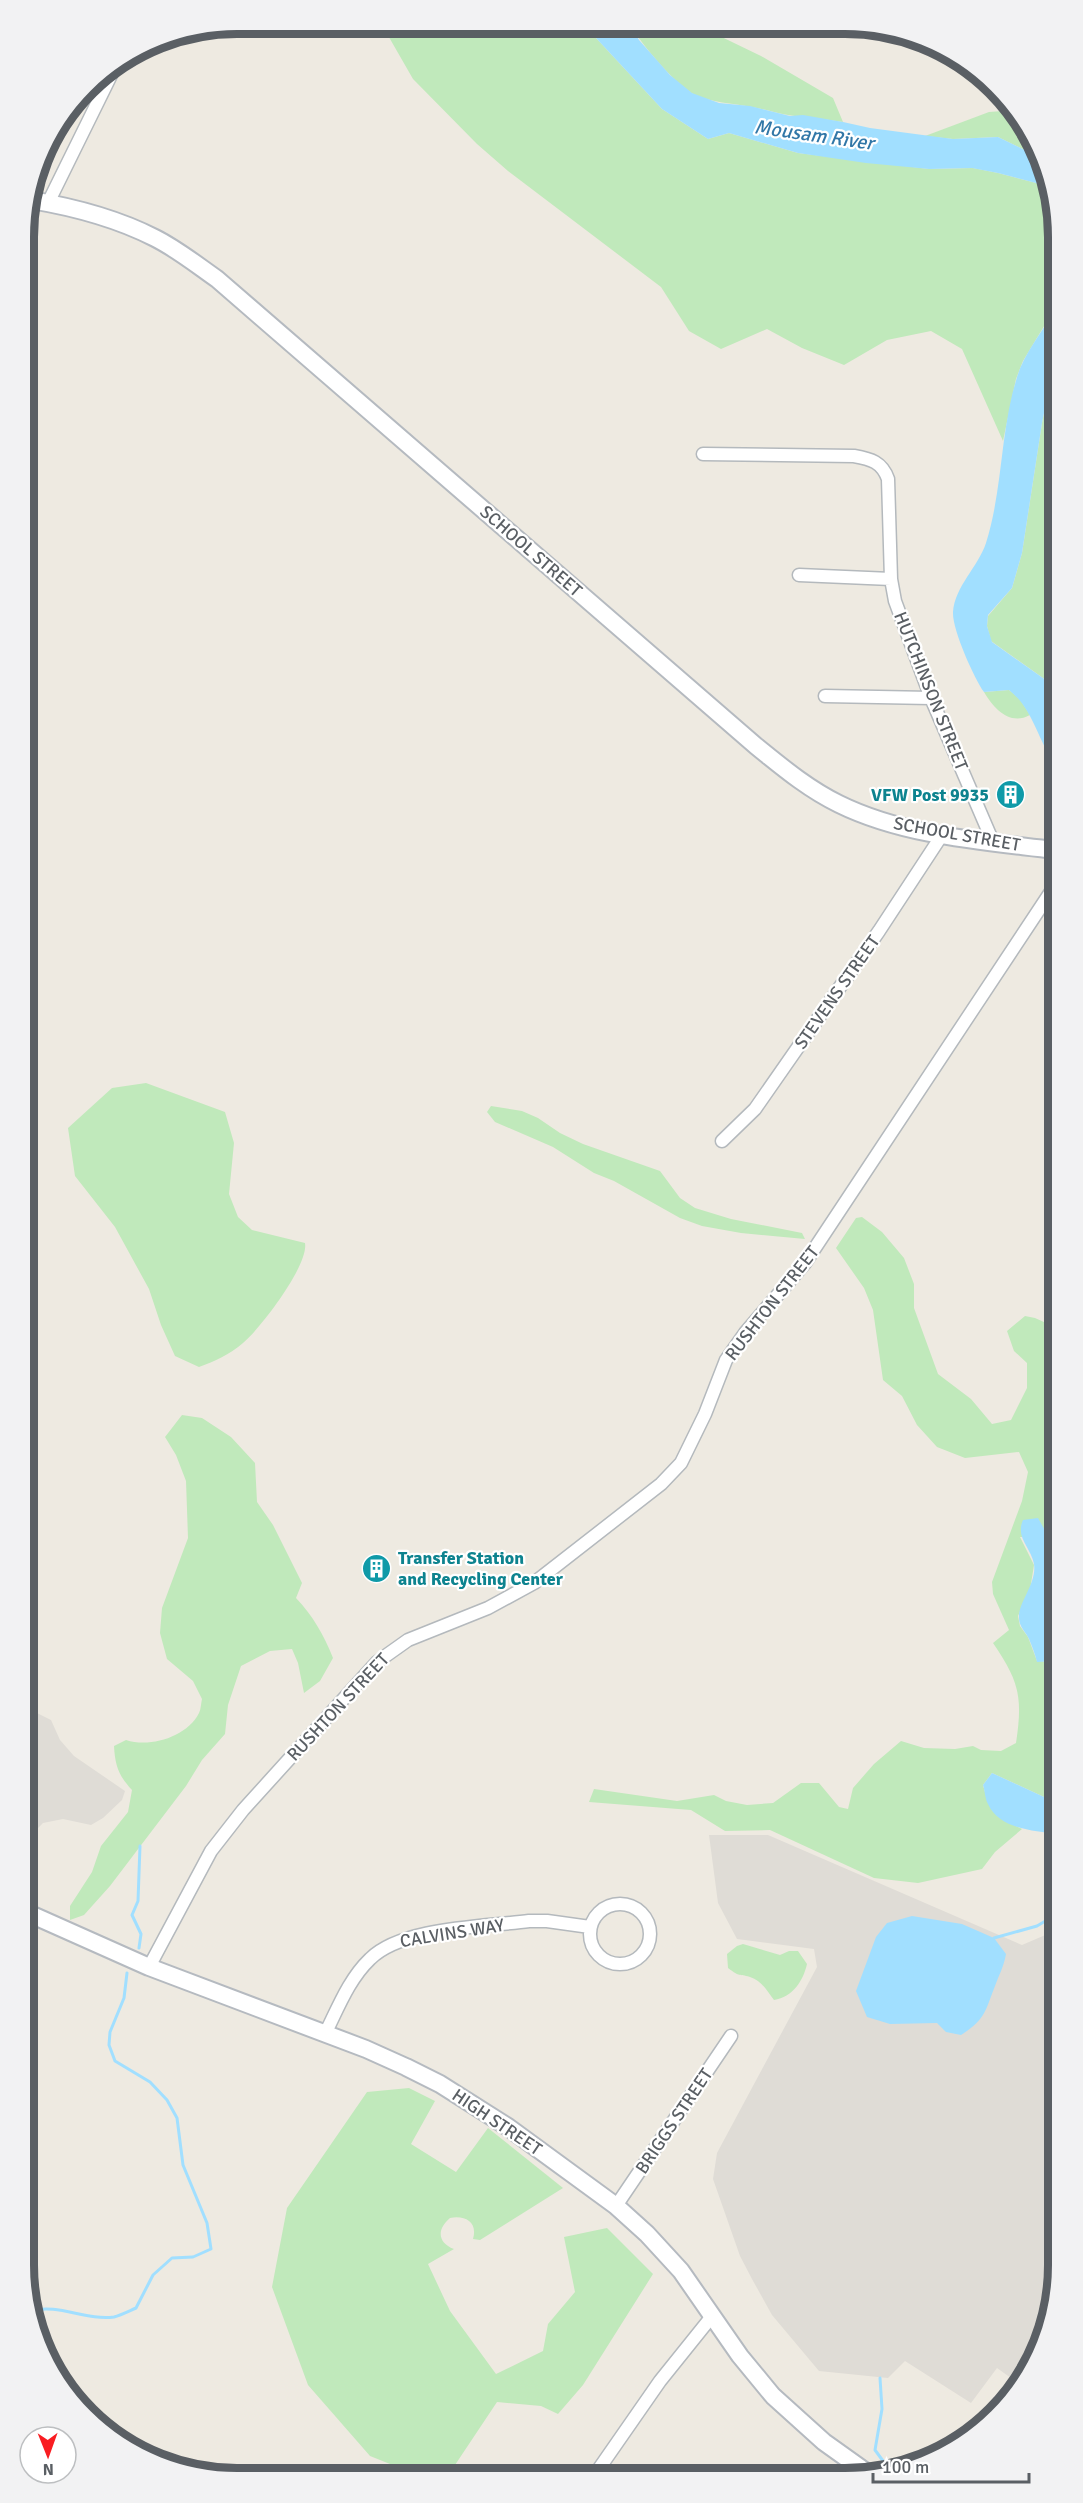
<svg xmlns="http://www.w3.org/2000/svg" width="1083" height="2503" font-family="Signika,sans-serif">
<style>
.industrial{fill:#dfdcd6}
.green{fill:#c0e9bb}
.water{fill:#a1dfff}
.lines{fill:none;stroke-linecap:round;stroke-linejoin:round}
.stream{stroke:#a1dfff;stroke-width:3}
.street-casing{stroke:#b4b9bd;stroke-width:15}
.secondary-casing{stroke:#b5bac0;stroke-width:20}
.street{stroke:#fff;stroke-width:12}
.secondary{stroke:#fff;stroke-width:16}
.labels{text-anchor:middle;dominant-baseline:central;stroke-width:4.5;stroke-linejoin:round;paint-order:stroke}
.street-label{font-size:18px;fill:#5a5f64;stroke:#fff}
.culture-label{font-size:18px;font-weight:bold;fill:#0d838f;stroke:#fff;text-anchor:end}
.water-label{font-size:20px;font-style:italic;fill:#3177a7;stroke:#fff}
.rim{fill:none;stroke:#5a5f64;stroke-width:8}
</style>
<rect width="100%" height="100%" fill="#eeeae1"/>
<path class="industrial" d="M29,1709L51,1720L60,1740L74,1756L125,1791L122,1800L103,1818L91,1825L63,1819L43,1823L30,1836Z
M709,1835H768L1022,1945L1057,1930L1059,2280L1043,2347L1021,2385L997,2368L971,2403L905,2361L888,2378L819,2371L772,2315L752,2279L740,2256L713,2179L717,2153L817,1967L814,1949L737,1939L718,1903Z"/>
<path class="green" d="M382,25L577,26L596,38L662,109L708,139L729,133L798,153L929,169L973,168L998,173L1036,183L1052,198V313L1023,361L1016,379L1003,441L962,349L931,331L887,340L844,365L802,348L767,329L721,349L689,331L661,287L508,171L477,144L413,79Z
M631,26L701,27L761,56L833,98L843,122C825,119 806,118 788,115C776,113 764,109 752,107C732,103 712,103 693,94C675,84 642,45 631,26Z
M1016,110L1023,119L1041,158L998,137L953,139L925,136L989,112Z
M1052,374L1053,689L1050,683L991,641L987,626L988,616L1012,588L1022,553L1042,423Z
M1009,690L1020,699L1030,715C1010,726 994,709 984,692Z
M146,1083L225,1112L234,1143L229,1194L238,1217L252,1230L305,1243C309,1265 260,1329 243,1343C229,1355 215,1361 199,1367L175,1356L161,1325L149,1289L115,1227L75,1176L68,1128L112,1088Z
M491,1106L522,1111L538,1118L560,1133L583,1144L660,1171L680,1198L695,1208L731,1219L802,1233L805,1239L741,1233L702,1226L680,1218L614,1181L594,1173L553,1147L495,1122L487,1112Z
M862,1217L882,1232L904,1258L914,1284V1308L938,1374L971,1399L992,1424L1011,1420L1027,1388V1363L1014,1351L1007,1331L1025,1316L1035,1318L1055,1327L1056,1550L1047,1537H1020L1034,1565L1030,1590L1018,1616L1020,1626L1028,1637L1037,1661L1056,1662L1057,1803L992,1773L983,1785C991,1815 996,1816 1022,1829L995,1852L982,1869L918,1883L874,1878L770,1830L725,1831L691,1810L589,1802L594,1789L677,1801L714,1795L726,1801L747,1805L773,1803L801,1783H819L839,1807L848,1809L853,1788L874,1764L901,1741L924,1748L955,1749L973,1746L981,1750L1001,1751L1016,1743C1023,1697 1019,1681 993,1643L1009,1630L993,1594L992,1582L1022,1501L1028,1472L1019,1452L965,1458L937,1447L917,1425L902,1396L883,1380L873,1310L864,1288L836,1248L856,1218Z
M182,1415L202,1418L231,1437L255,1463L257,1502L273,1525L302,1583L296,1598C313,1616 324,1635 333,1658L320,1681L304,1693L298,1663L292,1649L270,1651L241,1666L228,1705L225,1734L202,1760L186,1786L110,1886L84,1915L70,1920V1906L92,1872L101,1846L128,1812L132,1790C119,1776 115,1766 114,1746L126,1740C150,1748 187,1737 199,1713C201,1709 201,1703 202,1699L193,1681L167,1659L160,1633L162,1608L188,1538L186,1481L176,1455L165,1437Z
M743,1944L780,1955L789,1951H798L807,1964C803,1981 793,1997 774,2000C767,1991 762,1981 750,1977C738,1973 741,1978 728,1968L727,1954L737,1946Z
M409,2088L435,2101L411,2144L456,2172L488,2128L563,2188L480,2240L473,2239C478,2222 465,2215 450,2218C437,2229 437,2242 454,2249L428,2264L450,2311L496,2374L543,2351L548,2324L575,2292L564,2237L607,2228L653,2274L583,2385L558,2414L541,2406L497,2402L449,2474H415L370,2456L308,2385L272,2287L287,2208L367,2092Z"/>
<path class="water" d="M577,26H631L639,40L670,75L692,93L719,103L750,106L790,116L803,115L843,122L870,128L953,139L998,137L1041,158L1052,182V198L1036,183L998,173L972,168L929,169L866,163L798,153L729,133L708,139L662,109L596,38Z
M1052,313V374L1042,423L1022,553L1012,588L988,615L987,626L992,642L1050,683L1053,689L1054,763C1037,738 1033,709 1009,690L984,692C974,678 952,629 953,612C955,586 978,567 986,543C1003,489 1000,431 1017,377C1024,353 1041,335 1052,313Z
M1038,1518L1056,1550V1661L1037,1662C1035,1654 1032,1646 1029,1639C1026,1632 1019,1627 1019,1618C1018,1602 1037,1584 1034,1564C1031,1547 1015,1538 1023,1520Z
M992,1773L1057,1803V1834C1034,1831 999,1829 988,1804C985,1799 985,1791 983,1785Z
M912,1916L962,1924L994,1938L1006,1954C1004,1966 999,1975 995,1986C985,2011 986,2019 961,2035L946,2032L937,2023L890,2024L867,2017L856,1991L876,1937L887,1923Z"/>
<g class="lines">
<path class="stream" d="M994,1938L1037,1926L1057,1914
M139,1948L141,1934L132,1915L138,1901L140,1846
M31,2311C58,2303 86,2321 114,2317C121,2315 129,2311 136,2308L153,2275L172,2258L193,2257L211,2249L207,2223L183,2165L177,2118L167,2100L150,2082L115,2061L109,2045L110,2032L124,1998L127,1973
M880,2378L882,2409L875,2450L886,2465L896,2472"/>
<defs>
<path id="street" d="M48,203L116,65
M703,454L854,456C871,459 882,462 888,479L891,579L895,601L931,698L993,842
M799,575L891,579
M825,696L931,698
M722,1141L755,1109L879,931L942,835
M590 1934a30 30 0 1 1 60 0a30 30 0 1 1-60 0Z
M149,1967L211,1851L243,1810L377,1662L408,1640L488,1608L534,1583L661,1484L681,1463L705,1414L726,1360L745,1333L805,1263L1054,887
M325,2034C338,2008 349,1979 370,1959C402,1927 485,1927 529,1921H547L590,1927
M616,2206L731,2036
M596,2473L660,2381L713,2315"/>
<path id="secondary" d="M31,200C73,207 116,218 155,238C177,249 197,265 217,279L756,746C782,767 808,789 839,804C904,836 982,841 1054,850
M30,1914L149,1967L366,2049L406,2067L440,2084L508,2127L616,2206L647,2234L681,2271L740,2356L773,2396L824,2442L866,2472"/>
</defs>
<use href="#street" class="street-casing"/>
<use href="#secondary" class="secondary-casing"/>
<use href="#street" class="street"/>
<use href="#secondary" class="secondary"/>
</g>
<defs>
<symbol id="building-disc" viewBox="-11 -11 22 22"><circle r="9.5" fill="#0f9aa8" stroke="#fff"/><path d="M-4-6H4V6H1V3H-1V6H-4ZM-2.5-4.3h1.7v1.8h-1.7ZM.8-4.3h1.7v1.8H.8ZM-2.5-1h1.7V.8h-1.7ZM.8-1h1.7V.8H.8Z" fill="#fff"/></symbol>
</defs>
<g fill-rule="evenodd">
<use href="#building-disc" x="994" y="778" width="33" height="33"/>
<use href="#building-disc" x="360" y="1552" width="33" height="33"/>
</g>
<g class="labels">
<g class="street-label">
<text transform="translate(531 551) rotate(41)">SCHOOL STREET</text>
<text transform="translate(931 691) rotate(68)">HUTCHINSON STREET</text>
<text transform="translate(957 834) rotate(10)">SCHOOL STREET</text>
<text transform="translate(837 992) rotate(-55)">STEVENS STREET</text>
<text transform="translate(772 1303) rotate(-52)">RUSHTON STREET</text>
<text transform="translate(338 1707) rotate(-47)">RUSHTON STREET</text>
<text transform="translate(452 1933) rotate(-9)">CALVINS WAY</text>
<text transform="translate(674 2121) rotate(-56)">BRIGGS STREET</text>
<text transform="translate(497 2122) rotate(34)">HIGH STREET</text>
</g>
<g class="culture-label">
<text x="989" y="795">VFW Post 9935</text>
<text x="398" y="1558" text-anchor="start">Transfer Station<tspan x="398" dy="21">and Recycling Center</tspan></text>
</g>
<g class="water-label">
<text transform="translate(814 135) rotate(8)">Mousam River</text>
</g>
</g>
<path d="M0 0H1083V2503H0ZM237 34H845A203 203 0 0 1 1048 237V2265A203 203 0 0 1 845 2468H237A203 203 0 0 1 34 2265V237A203 203 0 0 1 237 34Z" fill="#f2f2f3" fill-rule="evenodd"/>
<path class="rim" d="M237 34H845A203 203 0 0 1 1048 237V2265A203 203 0 0 1 845 2468H237A203 203 0 0 1 34 2265V237A203 203 0 0 1 237 34Z"/>
<g transform="translate(48 2455) rotate(179)"><circle r="28" fill="#ffffff" stroke="#bdbfc1" stroke-width="1.5"/>
<path d="M0-4.5L10 22L0 15L-10 22Z" fill="#f91d22"/>
<text y="-9" font-size="16" font-weight="bold" text-anchor="middle" fill="#5a5f64">N</text>
</g>
<path d="M873 2473v9h156v-9" fill="none" stroke="#5a5f64" stroke-width="3"/>
<text x="882" y="2473" font-size="18" fill="#5a5f64" stroke="#ffffff" stroke-width="4.5" paint-order="stroke">100 m</text>
</svg>
